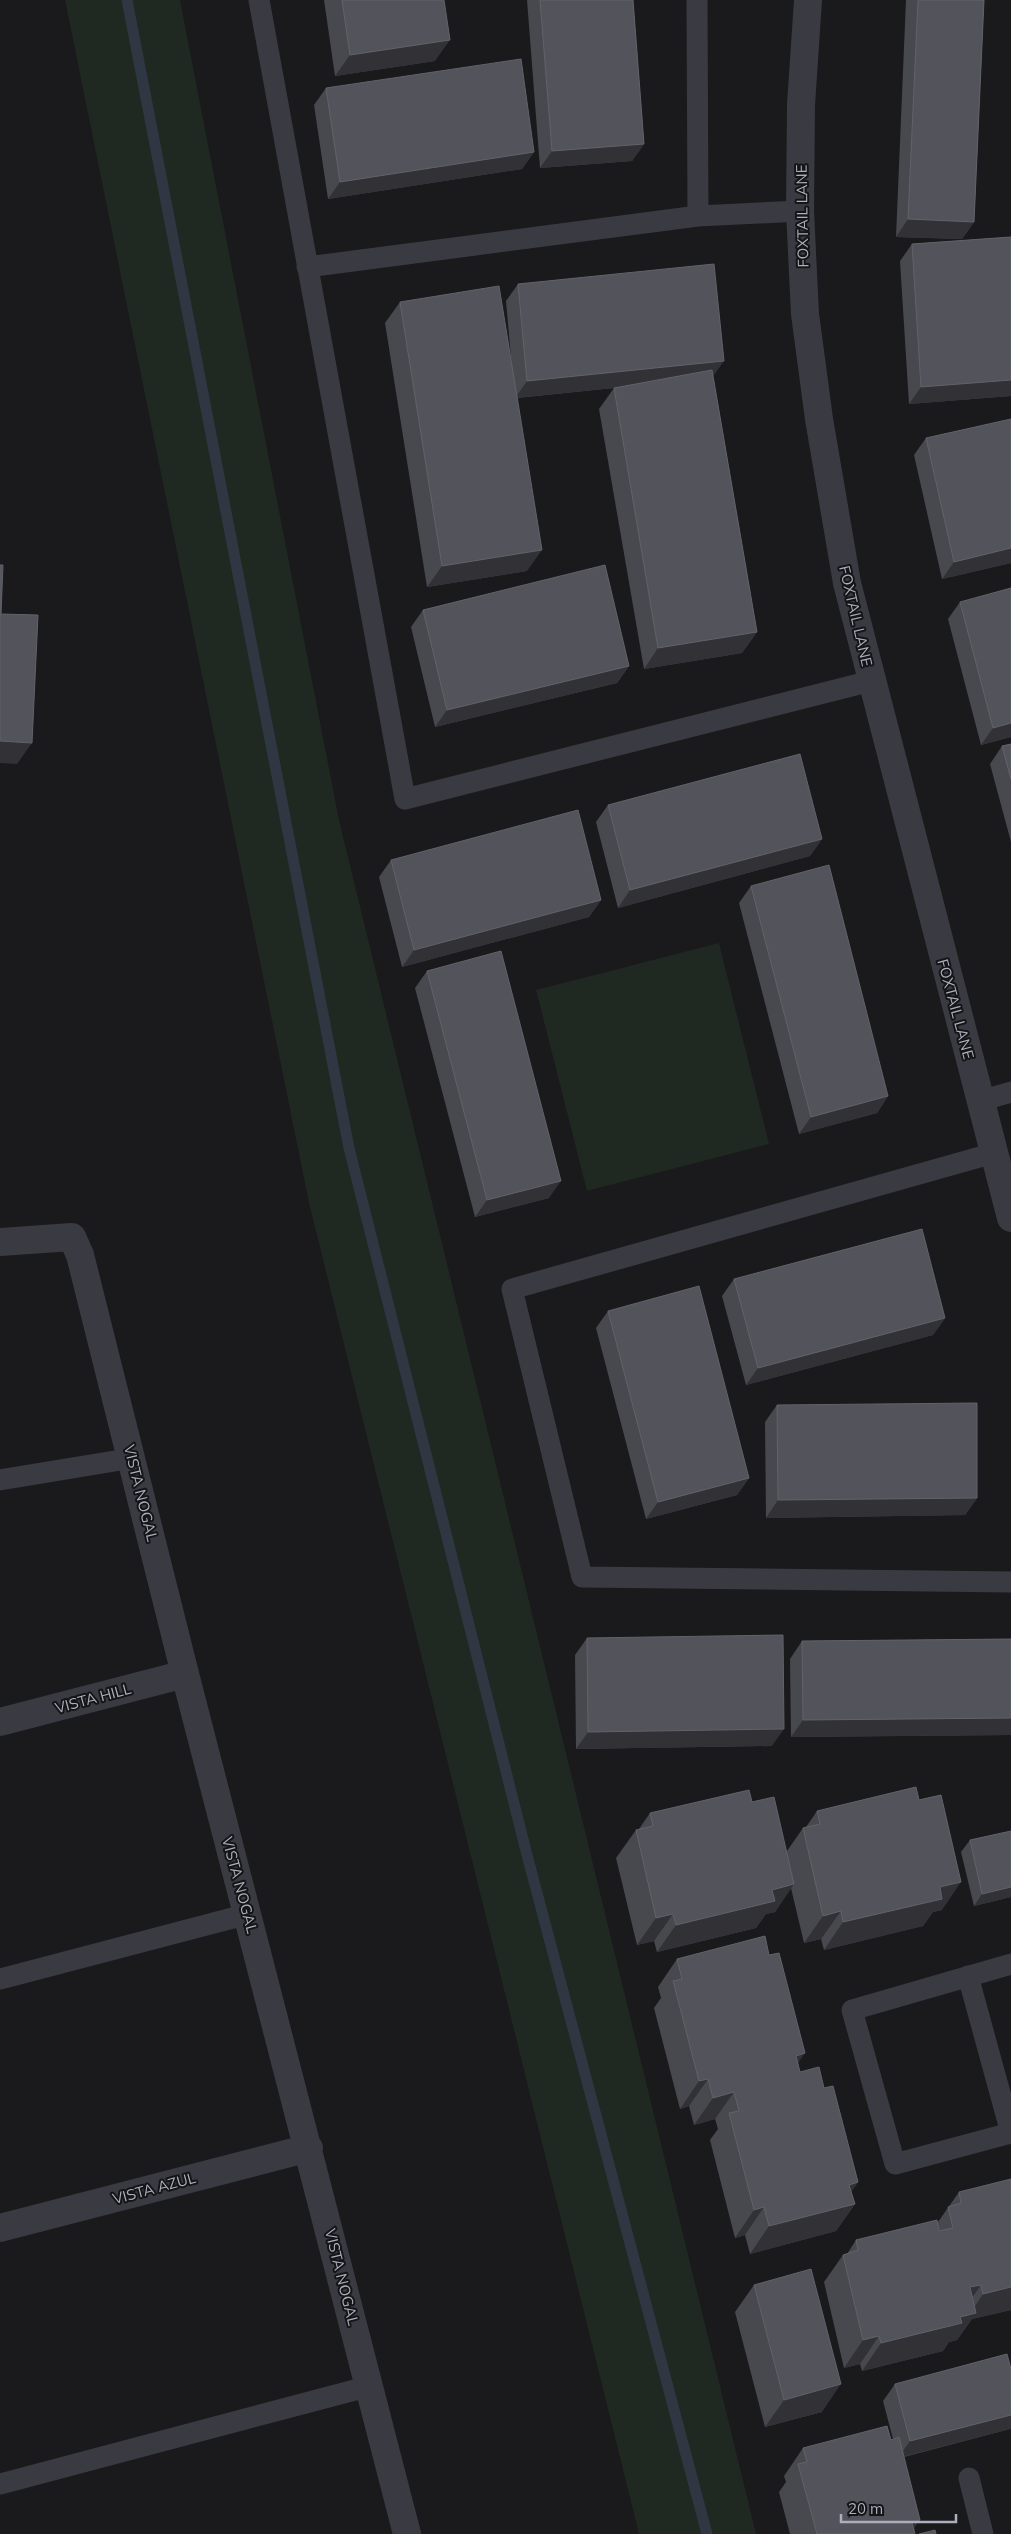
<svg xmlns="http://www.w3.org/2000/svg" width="1011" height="2534" font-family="Mulish,sans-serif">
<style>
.green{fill:#1f2821}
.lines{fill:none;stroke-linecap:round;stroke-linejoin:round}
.stream{stroke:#2e3742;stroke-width:11}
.service{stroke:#3a3b42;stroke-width:21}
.minor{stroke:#3a3b42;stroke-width:28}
.wall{fill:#48494f}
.shaded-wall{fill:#313136}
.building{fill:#53545b;stroke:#61626a}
.labels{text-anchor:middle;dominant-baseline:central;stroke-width:4;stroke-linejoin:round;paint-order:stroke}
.street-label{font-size:15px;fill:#abafbd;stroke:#151417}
</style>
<rect width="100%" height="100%" fill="#1a191c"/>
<path class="green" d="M65,0H180L339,820L756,2534H639L309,1203Z
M719,943L769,1144L587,1191L536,990Z"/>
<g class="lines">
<path class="stream" d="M127,0L349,1148L527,1855L707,2534"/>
<path class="service" d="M259,0L405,799L871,681
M697,0L698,216
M307,267L698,216L800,211
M980,1101L1011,1092
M994,1153L512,1289L582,1577L1011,1582
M0,1480L133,1458
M968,1976L1011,2133L895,2164L852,2010L1011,1964
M0,1979L248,1914
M969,2478L983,2534
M0,2484L370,2386"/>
<path class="minor" d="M808,0L801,105L800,211L805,314L819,419L847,583L1011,1218
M0,1242L72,1237L80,1255L185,1674L407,2534
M0,1722L185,1674
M0,2228L309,2148"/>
</g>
<path class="wall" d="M324,0H444L435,61L335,76Z
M527,0H633L644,144L632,161L540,168Z
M906,0H984L974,222L962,239L896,237Z
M326,88L534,152L522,169L328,199L314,105Z
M1011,237V396L909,404L900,261L912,244Z
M518,284L713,376L757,632L742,653L644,669L599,409L614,388L517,398L527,571L427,587L385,323L400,302L512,369L506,301Z
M926,438L1011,563L942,579L914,455Z
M960,602L1011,737L981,745L948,619Z
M423,610L629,666L617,683L435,727L411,627Z
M1011,744V842L990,764L1002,746Z
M608,805L822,839L810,856L618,908L596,822Z
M391,860L601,900L589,917L402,967L379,877Z
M751,886L888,1096L877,1113L799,1134L739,903Z
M427,971L549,1198L475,1217L415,988Z
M734,1279L945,1318L933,1335L746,1385L722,1296Z
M608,1311L749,1478L737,1495L646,1519L596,1328Z
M777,1405L977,1498L965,1515L766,1518L765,1422Z
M587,1638L772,1746L576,1749L575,1655Z
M1011,1639V1735L791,1737L790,1659L802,1641Z
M752,1802L787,1851L803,1828L806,1827L817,1811L942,1910L933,1912L923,1926L824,1950L821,1939L804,1943L791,1888L775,1912L766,1914L756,1928L657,1952L654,1941L637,1945L616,1858L636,1830L639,1829L650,1813Z
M970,1840L1011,1897L974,1906L961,1852Z
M769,1955L800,2072L824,2088L858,2182L851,2192L855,2204L836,2231L750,2254L745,2235L735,2238L710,2140L718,2129L715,2119L694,2125L689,2106L680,2109L654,2008L661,1998L658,1987L677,1959Z
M959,2192L1011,2310L972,2319L957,2340L949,2342L943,2351L862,2371L860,2364L844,2368L824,2282L843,2255L847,2254L856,2240L938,2222Z
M754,2285L822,2412L765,2427L735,2312Z
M1011,2369V2428L1010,2429L904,2457L915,2534H790L779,2492L786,2482L784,2476L803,2448L893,2439L883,2401L895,2384Z"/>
<path class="shaded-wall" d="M450,40L435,61L335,76L350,55Z
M644,144L632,161L540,168L552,151Z
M534,152L522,169L328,199L340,182Z
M908,219L974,222L962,239L896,237Z
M724,361L712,378L515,398L527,381Z
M1011,380V396L909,404L921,387Z
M1011,548V563L942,579L954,562Z
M542,550L527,571L427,587L442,566Z
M757,632L742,653L644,669L658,648Z
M629,666L617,683L435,727L447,710Z
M1011,723V737L981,745L993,728Z
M0,741L32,743L17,764L0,763Z
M822,839L810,856L618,908L630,890Z
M601,900L589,917L402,967L414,950Z
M888,1096L877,1113L799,1134L811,1117Z
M561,1181L549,1198L475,1217L487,1200Z
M945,1318L933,1335L746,1385L758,1368Z
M749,1478L737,1495L646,1519L658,1502Z
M977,1498L965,1515L766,1518L778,1500Z
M1011,1718V1735L791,1737L803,1720Z
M784,1729L772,1746L576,1749L588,1732Z
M961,1882L942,1910L933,1912L923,1926L824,1950L843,1922L940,1887Z
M794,1884L775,1912L766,1914L756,1928L657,1952L676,1925L772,1890Z
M1011,1887V1897L974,1906L982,1894Z
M841,1911L821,1939L804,1943L823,1916Z
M673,1914L654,1941L637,1945L656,1918Z
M805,2053L786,2081L796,2056Z
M708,2079L689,2106L680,2109L699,2081Z
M734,2092L715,2119L694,2125L713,2098Z
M858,2182L840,2208L855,2204L836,2231L750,2254L769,2226L849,2185Z
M764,2207L745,2235L735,2238L754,2210Z
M981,2285L962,2312L970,2287Z
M1011,2287V2310L972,2319L957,2340L949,2342L943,2351L862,2371L881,2343L960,2317L969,2315L983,2294Z
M879,2336L860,2364L844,2368L863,2340Z
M841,2384L822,2412L765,2427L784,2400Z
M1011,2415V2428L1010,2429L898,2458L910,2441Z
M920,2520L910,2534L912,2523Z"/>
<path class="building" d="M342,0H444L450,40L350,55Z
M540,0H633L644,144L552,151Z
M918,0H984L974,222L908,219Z
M521,59L534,152L340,182L326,88Z
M1011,237V380L921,387L912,244Z
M714,264L724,361L527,381L518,284Z
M499,286L542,550L442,566L400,302Z
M712,370L757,632L658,648L614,388Z
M1011,419V548L954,562L926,438Z
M0,565H3L1,614L38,615L32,743L0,741Z
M605,565L629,666L447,710L423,610Z
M1011,588V723L993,728L960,602Z
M1011,744V779L1002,746Z
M800,754L822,839L630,890L608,805Z
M578,810L601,900L414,950L391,860Z
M829,865L888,1096L811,1117L751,886Z
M501,951L561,1181L487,1200L427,971Z
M922,1229L945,1318L758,1368L734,1279Z
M699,1286L749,1478L658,1502L608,1311Z
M977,1403V1498L778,1500L777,1405Z
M783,1635L784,1729L588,1732L587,1638Z
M1011,1639V1718L803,1720L802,1641Z
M916,1787L919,1800L941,1795L961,1882L940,1887L942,1899L843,1922L841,1911L823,1916L803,1828L820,1824L817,1811Z
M749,1790L752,1802L774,1797L794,1884L772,1890L775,1901L676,1925L673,1914L656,1918L636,1830L653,1826L650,1813Z
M1011,1831V1887L982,1894L970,1840Z
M765,1936L769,1955L779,1953L805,2053L796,2056L800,2072L819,2067L824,2088L833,2086L858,2182L849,2185L855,2204L769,2226L764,2207L754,2210L729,2113L739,2111L734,2092L713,2098L708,2079L699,2081L673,1981L682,1979L677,1959Z
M1011,2179V2287L983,2294L981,2285L970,2287L976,2313L960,2317L962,2323L881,2343L879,2336L863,2340L843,2255L858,2250L856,2240L937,2220L939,2231L953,2228L948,2207L961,2203L959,2192Z
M811,2269L841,2384L784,2400L754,2285Z
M1007,2354L1011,2369V2415L910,2441L895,2384Z
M887,2426L891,2440L899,2437L920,2520L912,2523L915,2534H817L798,2464L807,2462L803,2448Z
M935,2530L936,2534H919Z"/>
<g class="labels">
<g class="street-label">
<text transform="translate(802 216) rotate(-91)">FOXTAIL LANE</text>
<text transform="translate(856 616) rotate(77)">FOXTAIL LANE</text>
<text transform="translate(956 1009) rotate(75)">FOXTAIL LANE</text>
<text transform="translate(141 1493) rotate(76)">VISTA NOGAL</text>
<text transform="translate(93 1698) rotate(-15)">VISTA HILL</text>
<text transform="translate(240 1885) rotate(75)">VISTA NOGAL</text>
<text transform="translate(154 2188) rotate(-15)">VISTA AZUL</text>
<text transform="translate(342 2277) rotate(76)">VISTA NOGAL</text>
</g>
</g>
<path d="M841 2514v8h115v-8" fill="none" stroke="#abafbd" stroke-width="2.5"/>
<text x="848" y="2514" font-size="15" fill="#abafbd" stroke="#151417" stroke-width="4" paint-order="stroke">20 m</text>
</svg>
